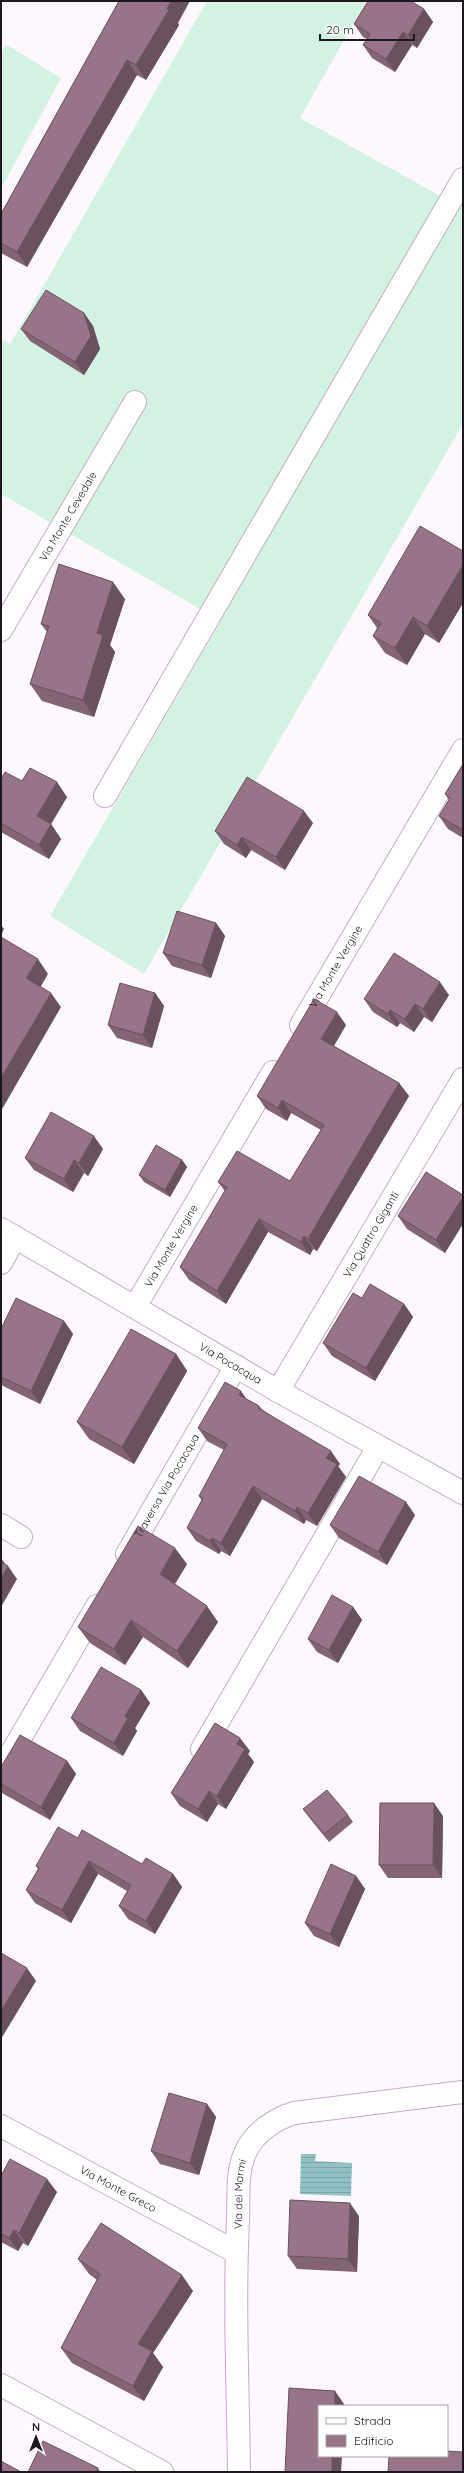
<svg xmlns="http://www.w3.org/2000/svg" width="464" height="2473" font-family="Quicksand,sans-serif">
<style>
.grass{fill:#d3f3e2}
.water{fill:url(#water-rules)}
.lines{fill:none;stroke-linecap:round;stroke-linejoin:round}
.minor-casing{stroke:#c2acc5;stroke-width:24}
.minor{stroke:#fff;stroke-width:22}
.wall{fill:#826475}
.shaded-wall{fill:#6a515f}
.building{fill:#977488;stroke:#6a515f}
.labels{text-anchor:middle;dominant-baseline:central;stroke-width:4;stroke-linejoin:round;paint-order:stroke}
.street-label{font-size:11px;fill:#1f171f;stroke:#fff}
</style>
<defs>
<pattern id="water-rules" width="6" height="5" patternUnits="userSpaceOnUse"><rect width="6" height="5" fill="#8fc1c5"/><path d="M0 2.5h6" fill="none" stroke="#7ba5a9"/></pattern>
</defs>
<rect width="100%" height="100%" fill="#fdf8fd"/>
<path class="grass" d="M207,1H366L300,118L460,207L463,203V424L144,974L50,916L221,621L1,494V339L10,344Z
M6,44L61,78L1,189V53Z"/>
<path class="water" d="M301,2154H316L315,2161L352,2163L351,2196L300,2194Z"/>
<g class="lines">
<defs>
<g id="minor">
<path id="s1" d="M1,630L135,402"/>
<path d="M105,796L463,179"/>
<path id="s2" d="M301,1025L463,750"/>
<path id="s3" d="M1,1229L278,1391L463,1493"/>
<path d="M1,1263L15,1237"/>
<path id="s4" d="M135,1307L273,1072"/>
<path id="s5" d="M278,1391L463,1079"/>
<path d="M1,1525L21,1537"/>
<path id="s6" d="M127,1554L236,1366"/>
<path d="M202,1749L378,1447"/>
<path d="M1,1771L97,1606"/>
<path id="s7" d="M1,2126L236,2252"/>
<path d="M1,2385L162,2472"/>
<path id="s8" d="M239,2472C238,2388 234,2304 238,2220C239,2198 236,2171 246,2151C255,2132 275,2119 294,2113L463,2092"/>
</g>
</defs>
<use href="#minor" class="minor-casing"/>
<use href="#minor" class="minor"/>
</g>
<path class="wall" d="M119,1L178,23L179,25L146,80L137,75L27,267L1,253V214Z
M424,9L433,22L417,48L412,45L395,72L372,58L363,45L367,39L363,37L354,24Z
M84,313L93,326L100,349L84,375L30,341L21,329Z
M463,551V603L439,643L425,634L407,665L385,653L373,636L377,628L368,615Z
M125,599L110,645L115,652L94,717L42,701L30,684L47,632L41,624Z
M463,764V838L448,829L439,816L449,800L445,794Z
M1,779L22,781L67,797L51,824L61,839L49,859L1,832Z
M313,823L285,870L251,850L246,858L224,844L215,831Z
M216,923L225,936L211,978L172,966L163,953Z
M155,993L164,1006L152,1048L117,1038L108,1025Z
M449,995L432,1022L424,1017L414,1032L400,1023L397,1027L373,1012L364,999Z
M346,1025L334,1046L399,1083L409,1096L317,1251L313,1249L310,1255L268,1232L226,1304L189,1280L180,1267L225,1191L218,1182L290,1181L321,1130L291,1113L287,1121L266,1109L257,1096Z
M103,1149L88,1176L84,1173L73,1192L34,1170L25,1158Z
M182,1160L187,1167L170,1197L144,1182L139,1175Z
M463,1195L445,1253L407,1229L398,1216Z
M362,1298L404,1304L413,1317L375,1381L332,1356L323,1343Z
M64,1321L73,1334L40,1404L1,1385V1329Z
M176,1354L187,1371L134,1464L89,1439L77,1422Z
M247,1399L259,1406L263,1410L340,1464L338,1466L346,1477L317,1526L306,1520L304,1524L262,1499L230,1556L221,1551L219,1554L196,1541L187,1528L202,1501L199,1496L224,1450L207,1441L198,1428Z
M415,1515L387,1565L339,1538L330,1525Z
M187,1564L175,1584L218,1622L188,1668L143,1637L125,1665L90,1643L78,1627Z
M353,1607L362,1620L338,1663L317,1652L308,1639Z
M141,1690L150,1703L135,1728L137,1731L123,1756L80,1731L71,1718Z
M250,1751L248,1754L254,1762L226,1809L218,1804L207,1822L180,1806L171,1793Z
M67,1761L76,1774L50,1820L2,1793L1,1791V1767Z
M303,1809L348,1815L353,1822L329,1842L308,1816Z
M443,1816L442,1878H388L379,1865Z
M78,1838L142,1864L173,1874L182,1887L155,1934L128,1919L119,1906L127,1891L98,1874L71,1923L35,1903L26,1890L38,1869L36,1866Z
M356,1876L365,1889L339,1947L314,1936L305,1923Z
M207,2104L216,2117L199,2175L160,2164L151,2151Z
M1,2176L57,2192L28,2246L23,2243L18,2251L1,2242Z
M359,2216L357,2272L297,2269L288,2256Z
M78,2259L193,2291L153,2353L163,2367L144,2401L72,2363L61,2348L97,2280L89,2274Z"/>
<path class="shaded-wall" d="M171,1H190L178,23L179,25L146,80L136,65Z
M424,9L433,22L417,48L408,35Z
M403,32L412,45L395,72L386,59Z
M127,60L137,75L27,267L17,252Z
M84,313L93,326L100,349L84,375L75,362Z
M463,565V603L439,643L427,626Z
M113,582L125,599L110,645L115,652L94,717L83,700L97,633Z
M413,617L425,634L407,665L395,648Z
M57,782L67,797L51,824L61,839L49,859L39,845L37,816Z
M304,811L313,823L285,870L276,857Z
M242,837L251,850L246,858L237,845Z
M216,923L225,936L211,978L202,965Z
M1,925L4,929L1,935Z
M38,959L48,974L37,993L26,978Z
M440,982L449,995L432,1022L423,1009Z
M51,993L61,1007L1,1111V1078Z
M155,993L164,1006L152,1048L143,1035Z
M415,1004L424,1017L414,1032L405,1019Z
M390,1010L400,1023L397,1027L388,1014Z
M337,1012L346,1025L330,1052L321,1039Z
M399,1083L409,1096L317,1251L308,1239Z
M282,1100L291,1113L287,1121L278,1108Z
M94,1136L103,1149L88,1176L79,1163Z
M74,1160L84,1173L73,1192L64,1179Z
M182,1160L187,1167L170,1197L165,1190Z
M463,1197V1224L445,1253L436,1240Z
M259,1219L268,1232L226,1304L217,1291Z
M304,1236L313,1249L310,1255L301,1242Z
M404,1304L413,1317L375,1381L366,1368Z
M64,1321L73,1334L40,1404L31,1391Z
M176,1354L187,1371L134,1464L122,1447Z
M241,1391L250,1404L239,1395Z
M331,1451L340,1464L338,1466L346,1477L317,1526L308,1513L326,1458Z
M253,1486L262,1499L230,1556L221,1543Z
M406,1502L415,1515L387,1565L378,1552Z
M297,1507L306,1520L304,1524L295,1511Z
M212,1538L221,1551L219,1554L210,1541Z
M175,1548L187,1564L171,1590L160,1574Z
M1,1558L6,1565L1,1569Z
M8,1566L17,1579L1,1607V1579Z
M207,1606L218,1622L188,1668L177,1651Z
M353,1607L362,1620L338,1663L329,1650Z
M131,1620L143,1637L125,1665L114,1649Z
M141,1690L150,1703L135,1728L137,1731L123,1756L114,1743L125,1716Z
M240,1738L250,1751L248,1754L254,1762L226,1809L217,1796L237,1744Z
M67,1761L76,1774L50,1820L41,1807Z
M209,1791L218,1804L207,1822L198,1809Z
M434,1803L443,1816L442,1878L433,1865Z
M89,1861L98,1874L71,1923L62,1910Z
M173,1874L182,1887L155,1934L146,1921Z
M356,1876L365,1889L339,1947L330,1934Z
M27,1968L36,1981L1,2039V2011Z
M207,2104L216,2117L199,2175L190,2163Z
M47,2179L57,2192L28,2246L19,2233Z
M350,2203L359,2216L357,2272L348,2259Z
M14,2230L23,2243L18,2251L9,2238Z
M182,2275L193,2291L153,2353L163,2367L144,2401L133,2386L138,2344Z
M335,2391L344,2404V2406H335Z
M332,2456H342L341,2472H332Z
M98,2468L100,2472H96Z"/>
<path class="building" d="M119,1H171L167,9L169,10L136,65L127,60L17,252L1,243V214Z
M368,1H411L424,9L408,35L403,32L386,59L363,45L370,34L354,24Z
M46,290L84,313L91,336L75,362L21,329Z
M420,526L463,551V565L427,626L413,617L395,648L373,636L381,623L368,615Z
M59,564L113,582L97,633L103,635L83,700L30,684L49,626L41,624Z
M463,764V830L439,816L450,798L445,794Z
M30,768L57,782L37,816L51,824L39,845L1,823V779L5,772L22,781Z
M247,777L304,811L276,857L242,837L237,845L215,831Z
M177,911L216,923L202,965L163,953Z
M1,937L38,959L26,978L51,993L1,1078Z
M394,953L440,982L423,1009L415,1004L405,1019L390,1010L388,1014L364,999Z
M120,983L155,993L143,1035L108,1025Z
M314,999L337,1012L321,1039L399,1083L308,1239L304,1236L301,1242L259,1219L217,1291L180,1267L227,1187L218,1182L237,1151L290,1181L324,1125L282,1100L278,1108L257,1096Z
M51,1112L94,1136L79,1163L74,1160L64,1179L25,1158Z
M156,1145L182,1160L165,1190L139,1175Z
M426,1172L463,1195V1197L436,1240L398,1216Z
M370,1284L404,1304L366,1368L323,1343L353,1293L362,1298Z
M16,1298L64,1321L31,1391L1,1377V1329Z
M131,1329L176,1354L122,1447L77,1422Z
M225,1382L241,1391L239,1395L259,1406L258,1408L331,1451L326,1458L337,1464L308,1513L297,1507L295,1511L253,1486L221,1543L212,1538L210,1541L187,1528L203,1498L199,1496L227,1444L198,1428Z
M359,1476L406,1502L378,1552L330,1525Z
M138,1526L175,1548L160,1574L207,1606L177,1651L131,1620L114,1649L78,1627Z
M1,1562L8,1566L1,1579Z
M332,1595L353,1607L329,1650L308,1639Z
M101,1667L141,1690L125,1716L128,1718L114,1743L71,1718Z
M215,1723L240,1738L237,1744L245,1749L217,1796L209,1791L198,1809L171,1793Z
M20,1735L67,1761L41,1807L1,1784V1767Z
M327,1790L348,1815L324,1834L303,1809Z
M380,1803H434L433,1865H379Z
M58,1827L78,1838L82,1830L142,1864L146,1858L173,1874L146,1921L119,1906L131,1885L89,1861L62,1910L26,1890L39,1868L36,1866Z
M331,1864L356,1876L330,1934L305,1923Z
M1,1953L27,1968L1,2011Z
M169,2093L207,2104L190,2163L151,2151Z
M10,2159L47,2179L19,2233L14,2230L9,2238L1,2234V2188L2,2186L1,2185V2176Z
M290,2200L350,2203L348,2259L288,2256Z
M101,2223L182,2275L138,2344L152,2351L133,2386L61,2348L100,2274L78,2259Z
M289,2388L335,2391V2406H319V2456H332V2472H285Z
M43,2441L98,2468L96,2472H28Z
M447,2451L463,2452V2472H388L389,2456H447Z
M1,2461L21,2472H1Z"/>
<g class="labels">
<g class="street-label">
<text stroke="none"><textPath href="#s1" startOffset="132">Via Monte Cevedale</textPath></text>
<text stroke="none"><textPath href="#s2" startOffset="68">Via Monte Vergine</textPath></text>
<text stroke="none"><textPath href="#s5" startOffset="182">Via Quattro Giganti</textPath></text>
<text stroke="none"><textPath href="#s4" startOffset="71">Via Monte Vergine</textPath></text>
<text stroke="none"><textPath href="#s3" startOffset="266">Via Pocacqua</textPath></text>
<text stroke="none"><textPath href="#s6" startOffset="79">Traversa Via Pocacqua</textPath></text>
<text stroke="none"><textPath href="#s7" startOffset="133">Via Monte Greco</textPath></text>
<text stroke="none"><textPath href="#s8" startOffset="278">Via dei Marmi</textPath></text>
</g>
</g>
<rect width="464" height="2473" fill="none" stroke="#1f171f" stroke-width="4"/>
<rect x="318" y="2405" width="130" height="52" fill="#ffffff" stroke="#a5a2a5"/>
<rect x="326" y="2418" width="20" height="6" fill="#ffffff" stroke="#a5a2a5"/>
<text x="354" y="2425" font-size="12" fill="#1f171f">Strada</text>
<rect x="326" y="2435" width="20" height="12" fill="#977488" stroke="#a5a2a5"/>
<text x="354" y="2445" font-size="12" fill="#1f171f">Edificio</text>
<g transform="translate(36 2437)" stroke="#ffffff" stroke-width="3" paint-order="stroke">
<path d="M0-3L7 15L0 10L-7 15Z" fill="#1f171f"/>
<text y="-6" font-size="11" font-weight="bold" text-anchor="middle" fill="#1f171f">N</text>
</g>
<path d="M320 34v6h94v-6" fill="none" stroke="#1f171f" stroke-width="2"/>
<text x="326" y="34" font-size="12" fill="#1f171f" stroke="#ffffff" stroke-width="3" paint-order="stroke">20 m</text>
</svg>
